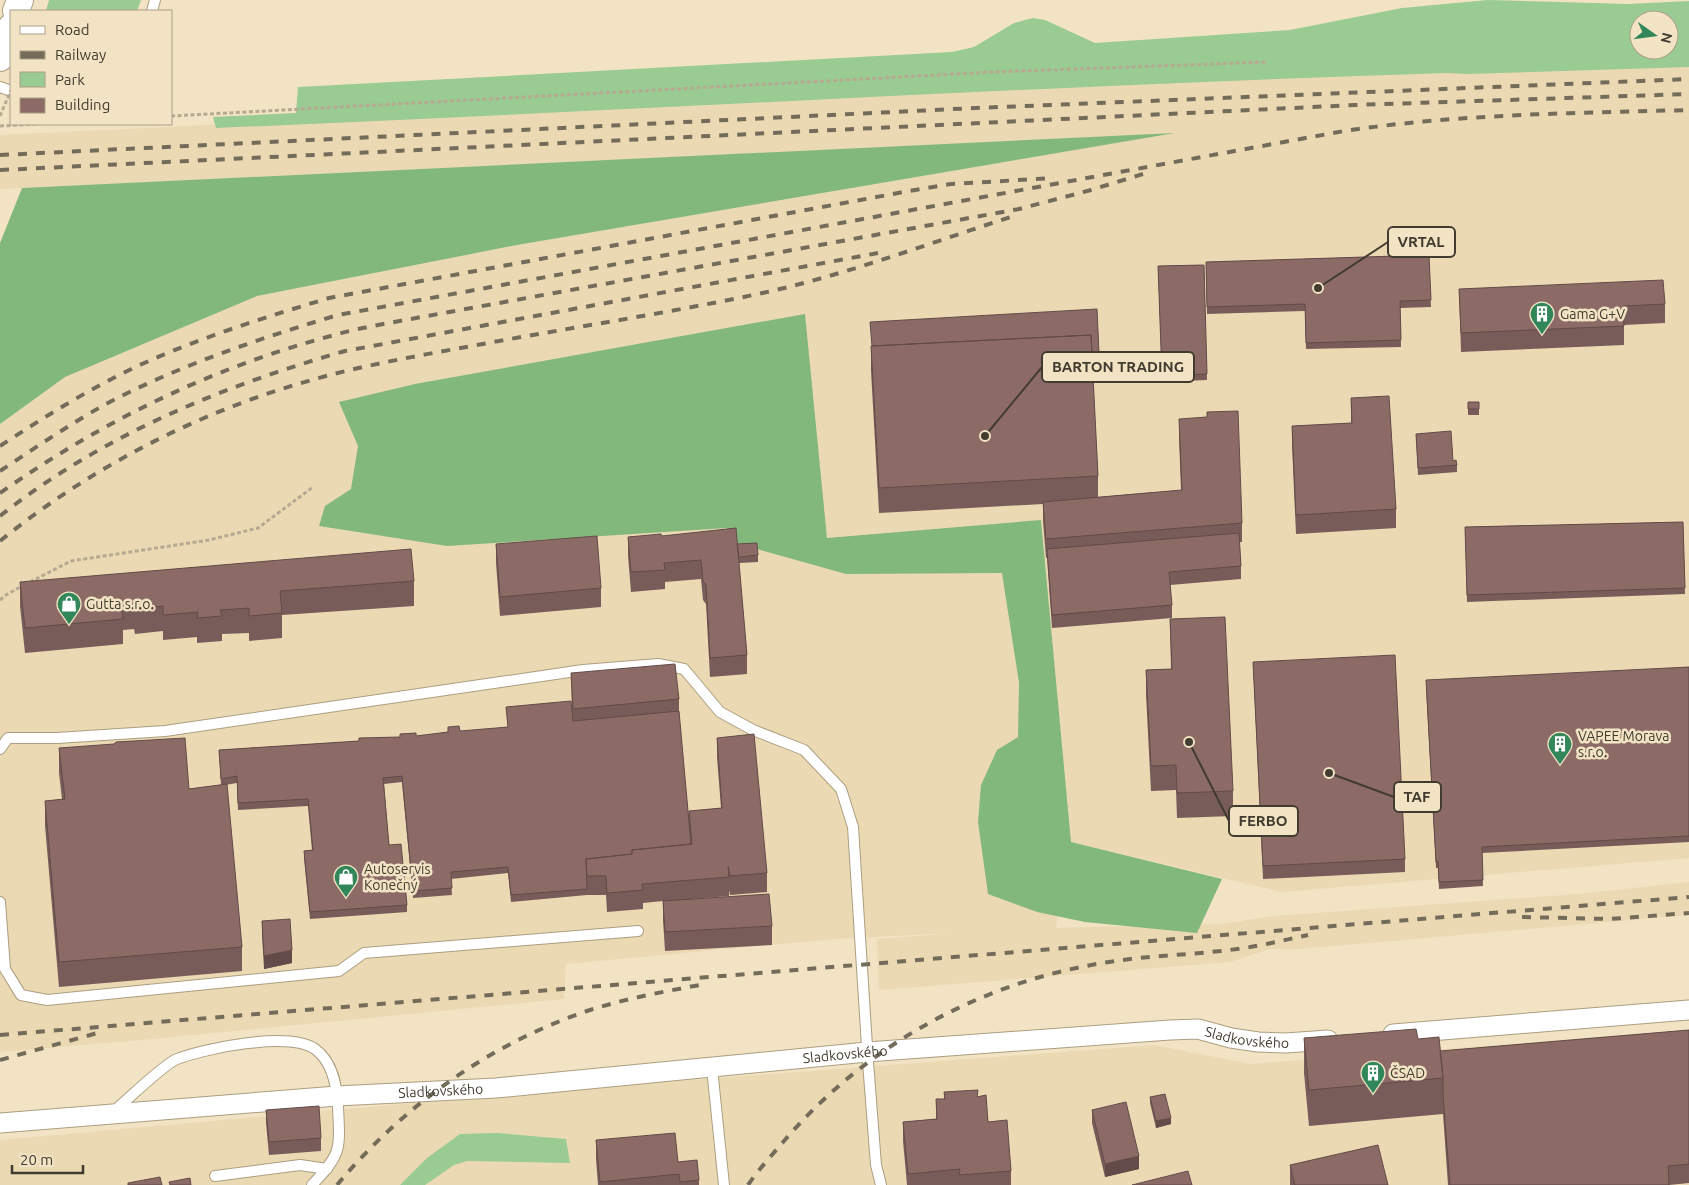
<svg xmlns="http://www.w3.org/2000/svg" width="1689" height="1185" font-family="Ubuntu,sans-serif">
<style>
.built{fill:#ebd9b3}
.green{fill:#99cb93;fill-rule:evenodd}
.forest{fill:#83b87c}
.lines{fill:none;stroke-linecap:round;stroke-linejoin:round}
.lane-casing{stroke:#ac9e81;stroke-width:12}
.street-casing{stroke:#ac9e81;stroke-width:21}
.secondary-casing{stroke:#ac9e81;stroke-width:28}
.path{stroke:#b5aa91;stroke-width:3;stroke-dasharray:4 2.5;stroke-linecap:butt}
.lane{stroke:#fff;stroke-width:10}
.street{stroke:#fff;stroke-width:19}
.secondary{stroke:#fff;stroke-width:26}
.rail{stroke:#746c5a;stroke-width:4;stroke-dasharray:9 9;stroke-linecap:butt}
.path-bridge{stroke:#b5aa91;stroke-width:3;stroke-dasharray:4 2.5;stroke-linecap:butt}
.wall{fill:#785c59}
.shaded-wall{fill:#624b48}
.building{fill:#8c6b67;stroke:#624b48}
.labels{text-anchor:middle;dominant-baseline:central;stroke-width:5;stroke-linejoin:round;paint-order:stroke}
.poi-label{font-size:14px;fill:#413c2f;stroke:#f2e3c4;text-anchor:start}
.street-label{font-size:14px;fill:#413c2f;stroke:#f2e3c4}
.leader{fill:none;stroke:#413c2f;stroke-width:2}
.callout-dot{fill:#413c2f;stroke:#f2e3c4;stroke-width:2}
.callout{fill:#f2e3c4;stroke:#413c2f;stroke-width:2}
.callout-label{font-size:15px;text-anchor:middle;font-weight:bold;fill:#413c2f}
</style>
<rect width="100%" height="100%" fill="#f2e3c4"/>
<path class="built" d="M1689,62V858L1282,892L1071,842L1056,928H1049L1221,924L1274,916L1578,894L1689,882V915L1300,949H1270L1230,962L879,990L877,939L955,933L835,939L566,964L564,999L142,1040L0,1052V424L65,377L257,296L517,245L1169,134L0,189V135L975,88Z
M1689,1030V1185H0V1140L559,1090L1154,1045L1251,1064Z"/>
<path class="green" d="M49,0H141L137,11H46Z
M1488,0L1628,4L1689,1V67L1467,74L1447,73C1037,86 626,111 216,128L213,117L296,113L298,87L952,52L974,47L1014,23L1033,18L1045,20L1095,43L1290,30L1402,8ZM1639,20H1669V50H1639Z
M498,1133L566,1139L570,1163L467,1161L454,1165L425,1185H400L427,1158L460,1134Z"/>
<path class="forest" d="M1175,133L517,245L257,296L65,377L0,424V243L22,188Z
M805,314L827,538L1041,520L1071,842L1222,879L1197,933L1085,922L1037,912L988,894L978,822L981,785L997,750L1018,737L1019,683L1002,573L846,574L757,549L737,551L727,528L447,546L319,526L325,506L351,489L358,446L339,402L415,384Z"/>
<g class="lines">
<defs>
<path id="lane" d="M152,11L155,0
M0,87L11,91
M0,749L8,738H57L165,731L583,670L658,664L684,669L720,712L753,730L804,750L841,789L853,827L868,1062L876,1165L881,1185
M0,902L5,969L21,995L47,1000L339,971L364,953L638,931
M712,1068L724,1185
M113,1112C126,1101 164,1064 177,1059C206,1048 289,1031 315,1049C333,1062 337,1086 338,1107C340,1150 342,1153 312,1185
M215,1176L300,1165L327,1169"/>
<g id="street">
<path d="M1393,1034L1689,1010"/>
<path id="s1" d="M0,1123L337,1096L496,1088L867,1052L1170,1030L1198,1029L1231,1038L1258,1042L1286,1043L1328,1040"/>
</g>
<path id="secondary" d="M16,11L20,0
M0,58L11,27"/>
</defs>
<use href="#lane" class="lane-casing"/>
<use href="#street" class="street-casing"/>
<use href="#secondary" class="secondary-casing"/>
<path class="path" d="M171,116L993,72L1266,62
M0,126L37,124
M30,582L71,561L209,540L258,528L313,487
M0,600L6,595L22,586"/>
<use href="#lane" class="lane"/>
<use href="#street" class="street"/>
<use href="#secondary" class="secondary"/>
<path class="rail" d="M0,155L976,108L1689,79
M0,170L1355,105L1689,94
M0,446C46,416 92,387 142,364C202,337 266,317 329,298L909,191L951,184L1054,178
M0,471C35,448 70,424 106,404C180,365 258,339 338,315L1344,131C1458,114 1574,113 1689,110
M0,493C106,419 213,367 338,334C363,327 390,323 416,318L1019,209L1091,190L1143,174
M0,516C101,436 222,386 345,351L878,253
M0,541C88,470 190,416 298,384C357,366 417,356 477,345C569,328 662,314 753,295C841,277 926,244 1011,217
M1522,917L1610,919L1689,913
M0,1035L1689,897
M0,1060L101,1032
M337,1185C404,1105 491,1043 590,1010C628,998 667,991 705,984
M748,1185C759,1169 772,1155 784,1141C867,1044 983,981 1109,962C1151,955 1194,955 1237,949C1261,946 1284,940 1308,935"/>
<path class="path-bridge" d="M0,116L11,90"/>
</g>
<path class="wall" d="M1429,255L1431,307L1400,308L1401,347L1306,349L1305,311L1207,314L1206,262Z
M1204,265L1207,380L1162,382L1158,266Z
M1459,289L1665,304V323L1624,325V345L1461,352Z
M871,350L1099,353V359L1092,360L1098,476V497L1181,490L1179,438V419L1242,523V542H1239L1241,566V579L1170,585L1172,605V618L1052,628L1047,558H1046L1043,521V504L879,513L871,371Z
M1351,398L1396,509V528L1296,534L1292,445V426L1351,423Z
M1468,402H1479V415H1468Z
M1416,434L1453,461L1457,465V472L1418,475Z
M1683,522L1685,594L1467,602L1465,527Z
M662,536L737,545L758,555V562L739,563L747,655V674L710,677L706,604L703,600L701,579L665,582V589L631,592L628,556V537Z
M496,544L601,588V607L500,616L496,563Z
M414,581V606L282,615V638L249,641V633L222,634V641L197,643V637L163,640V631L135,634L134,629L123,630V644L25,653L20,606V582Z
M1170,619L1233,791V816L1177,818L1176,790L1151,791L1146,695V670L1171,669Z
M1253,662L1405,859V872L1263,879Z
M1689,667V842L1482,853L1483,886L1439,889L1438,868H1436L1426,687Z
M571,673L679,699V711L689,824V811L721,808L717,757V738L767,873V892L730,895L729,890V896L691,899L772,926V945L665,951L663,920V901L643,903V909L607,912L606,895H587L511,902L508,873L451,879L452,895L413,898L402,782L384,784L389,845L407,905V912L310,919L304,858V851L312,850L308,806L238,810L237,783L225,785L242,947V971L59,987L45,826V801L62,799L59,773V748L189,789L221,785L219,750L359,741L400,737V734L416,736L508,727L506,707L572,710Z
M262,921L292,963L264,969L262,934Z
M1689,1030V1183L1669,1185H1448L1443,1114L1309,1126L1304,1073V1038L1418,1039L1440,1051Z
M944,1092L978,1097L988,1122L1011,1171V1185H907L903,1141V1122L936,1119V1099H944Z
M1150,1097L1171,1124L1156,1128L1150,1103Z
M266,1110L321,1138V1151L269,1155L266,1123Z
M1092,1110L1139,1169L1105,1177L1092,1123Z
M596,1140L678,1162L699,1180V1185H598L596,1159Z
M1290,1165L1388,1185H1290Z"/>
<path class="shaded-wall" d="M292,950V963L264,969V956Z
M1171,1118V1124L1156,1128V1121Z
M1139,1156V1169L1105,1177V1164Z"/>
<path class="building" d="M1429,255L1431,300L1400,301L1401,340L1306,343L1305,304L1207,307L1206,262Z
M1204,265L1207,374L1162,376L1158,266Z
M1663,280L1665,304L1623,306L1624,326L1461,333L1459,289Z
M1097,309L1099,353H1092L1091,335L872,346L870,322Z
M1091,335L1098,476L879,488L871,346Z
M1389,396L1396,509L1296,515L1292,426L1352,423L1351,398Z
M1468,402H1479V409H1468Z
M1238,411L1242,523L1046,539L1043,502L1182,490L1179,419L1207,417V412Z
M1451,431L1453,461L1456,460L1457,465L1418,468L1416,434Z
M1683,522L1685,588L1467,595L1465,527Z
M736,528L747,655L710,658L706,585L703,581L701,560L664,563L665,570L631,572L628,537L661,534L662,536Z
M1239,533L1241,566L1169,572L1172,605L1052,615L1047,549Z
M597,536L601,588L500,597L496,544Z
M757,543L758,555L739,557L737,544Z
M411,549L414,581L280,591L282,613L249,616V608L220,610L222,616L197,618L198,612L163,615V606L135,609L134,604L121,606L123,619L25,628L20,582Z
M1225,617L1233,791L1177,793L1176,765L1151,766L1146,670L1172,669L1170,619Z
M1395,655L1405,859L1263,866L1253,662Z
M675,664L679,699L573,709L571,673Z
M1689,667V836L1482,847L1483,880L1439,882L1438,861L1436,862L1426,680Z
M571,701L573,721L679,711L691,844L632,850V854L586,859L587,889L511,895L508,867L451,872L452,888L413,891L402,776L383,778L389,845L401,844L407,905L310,912L304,851L313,850L308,799L238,803L237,776L221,779L219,750L359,741V738L400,737V734L416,733V736L448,732V727L459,726L460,731L508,727L506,707Z
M754,734L767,873L730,876L728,866L729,877L642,884L643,890L607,893L606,876H587L586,859L632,854V850L692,844L689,811L722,808L717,738Z
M185,738L189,789L227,784L242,947L59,962L45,801L65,799L59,748L114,744L116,742Z
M769,894L772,926L665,932L663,901Z
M290,919L292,950L264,956L262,921Z
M1416,1029L1418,1039L1439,1037L1443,1078L1309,1090L1304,1038Z
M1689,1030V1164L1668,1166L1669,1185H1450L1443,1095V1078L1440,1051Z
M978,1090L977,1097L986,1095L988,1122L1007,1120L1011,1171L959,1175L960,1169L908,1174L903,1122L937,1119L936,1099H945L944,1092Z
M1165,1094L1171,1118L1156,1121L1150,1097Z
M1126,1102L1139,1156L1105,1164L1092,1110Z
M319,1106L321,1138L269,1142L266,1110Z
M675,1133L678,1162L697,1160L699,1180L680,1182L679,1174L600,1182L596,1140Z
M1378,1145L1388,1185H1295L1290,1165Z
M1188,1171L1192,1185H1132Z
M160,1177L162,1185H128V1183Z
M190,1178L191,1185H170L169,1182Z"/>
<defs>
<symbol id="building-pin" viewBox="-11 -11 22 30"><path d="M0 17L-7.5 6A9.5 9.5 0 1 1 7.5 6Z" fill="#31865a" stroke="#f2e3c4"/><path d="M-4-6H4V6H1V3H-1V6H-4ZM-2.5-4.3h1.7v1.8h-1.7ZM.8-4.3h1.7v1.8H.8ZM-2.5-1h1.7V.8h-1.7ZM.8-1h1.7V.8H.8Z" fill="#fff"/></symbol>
<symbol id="shop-pin" viewBox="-11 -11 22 30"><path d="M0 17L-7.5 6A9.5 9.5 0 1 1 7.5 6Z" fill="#31865a" stroke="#f2e3c4"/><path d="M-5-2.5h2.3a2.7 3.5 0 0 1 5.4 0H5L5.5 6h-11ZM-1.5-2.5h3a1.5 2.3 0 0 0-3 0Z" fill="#fff"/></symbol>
</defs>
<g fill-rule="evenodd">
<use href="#building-pin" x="1528" y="300" width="28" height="38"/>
<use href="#shop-pin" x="55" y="590" width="28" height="38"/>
<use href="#building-pin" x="1546" y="730" width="28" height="38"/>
<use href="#shop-pin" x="332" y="863" width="28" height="38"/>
<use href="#building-pin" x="1359" y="1059" width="28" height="38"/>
</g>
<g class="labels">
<g class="poi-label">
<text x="1560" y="314">Gama G+V</text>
<text x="86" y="604">Gutta s.r.o.</text>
<text x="1578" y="736">VAPEE Morava<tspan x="1578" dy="16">s.r.o.</tspan></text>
<text x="364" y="869">Autoservis<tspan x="364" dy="16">Konečný</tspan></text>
<text x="1390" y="1073">ČSAD</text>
</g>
<g class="street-label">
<text stroke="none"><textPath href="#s1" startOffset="1252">Sladkovského</textPath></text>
<text stroke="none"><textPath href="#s1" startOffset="848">Sladkovského</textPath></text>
<text stroke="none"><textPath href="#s1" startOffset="442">Sladkovského</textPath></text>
</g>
</g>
<path class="leader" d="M1318 288L1388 242M985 436L1042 367M1329 773L1394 797M1189 742L1229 821"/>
<g class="callout-dot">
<circle cx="1318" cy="288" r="5"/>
<circle cx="985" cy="436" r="5"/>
<circle cx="1329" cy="773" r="5"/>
<circle cx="1189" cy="742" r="5"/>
</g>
<g class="callout">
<rect x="1388" y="227" width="67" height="30" rx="5"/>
<rect x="1042" y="352" width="152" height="30" rx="5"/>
<rect x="1394" y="782" width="47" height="30" rx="5"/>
<rect x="1229" y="806" width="69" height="30" rx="5"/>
</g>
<g class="callout-label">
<text x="1421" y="247">VRTAL</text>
<text x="1118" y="372">BARTON TRADING</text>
<text x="1417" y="802">TAF</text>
<text x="1263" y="826">FERBO</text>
</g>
<rect x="10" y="10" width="162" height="115" fill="#f2e3c4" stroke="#aba088"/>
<rect x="20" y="26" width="25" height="8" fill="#ffffff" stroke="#aba088"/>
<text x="55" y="35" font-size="15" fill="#413c2f">Road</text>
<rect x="20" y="51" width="25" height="8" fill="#746c5a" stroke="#aba088"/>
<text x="55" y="60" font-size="15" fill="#413c2f">Railway</text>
<rect x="20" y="72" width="25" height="15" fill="#99cb93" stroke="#aba088"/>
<text x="55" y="85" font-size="15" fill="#413c2f">Park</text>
<rect x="20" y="98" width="25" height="15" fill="#8c6b67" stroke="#aba088"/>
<text x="55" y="110" font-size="15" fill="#413c2f">Building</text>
<g transform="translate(1654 35) rotate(104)"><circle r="24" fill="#f2e3c4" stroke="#aba088"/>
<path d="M0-4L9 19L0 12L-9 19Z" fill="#31865a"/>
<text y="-8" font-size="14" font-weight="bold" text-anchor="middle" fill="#413c2f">N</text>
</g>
<path d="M12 1165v8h71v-8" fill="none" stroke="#413c2f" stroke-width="2.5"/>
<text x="20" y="1165" font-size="15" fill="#413c2f" stroke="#f2e3c4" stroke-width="4" paint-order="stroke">20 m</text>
</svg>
